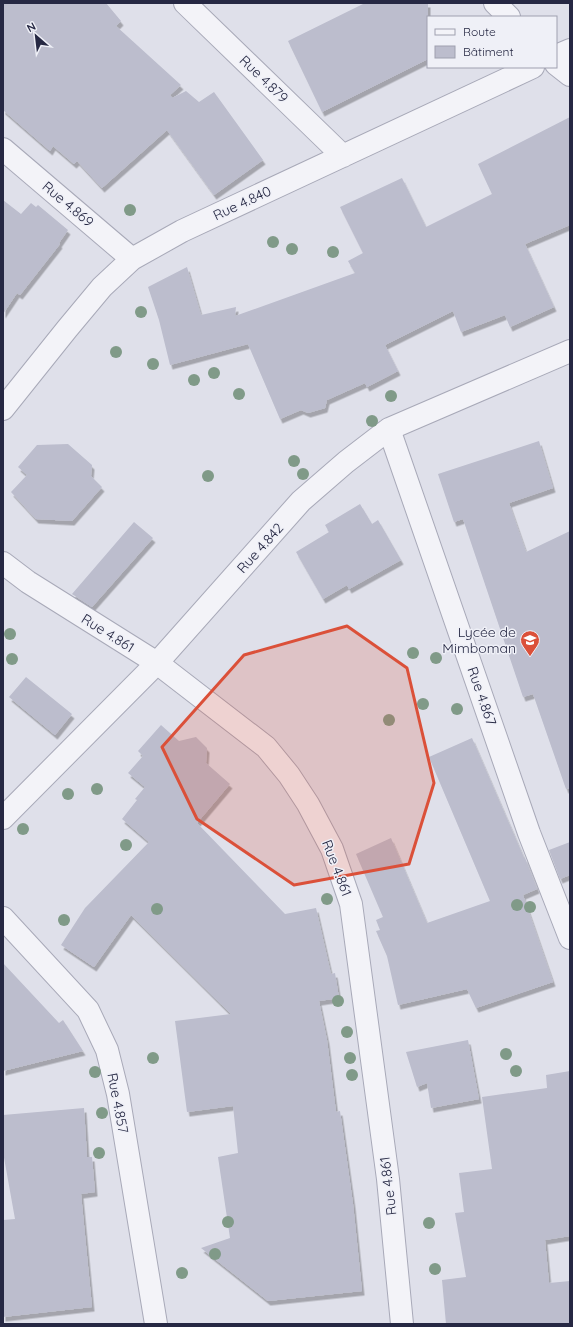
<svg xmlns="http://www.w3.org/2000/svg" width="573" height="1327" font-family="Quicksand,sans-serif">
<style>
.building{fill:#bcbdcd;filter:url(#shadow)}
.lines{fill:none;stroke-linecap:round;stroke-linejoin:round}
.minor-casing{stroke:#a8a9b8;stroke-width:24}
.minor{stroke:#f3f3f8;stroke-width:22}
.tree{fill:#809a88}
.marked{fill:#db5039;fill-opacity:0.2;stroke:#db5039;stroke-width:3;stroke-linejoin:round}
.labels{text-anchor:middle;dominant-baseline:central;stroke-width:3;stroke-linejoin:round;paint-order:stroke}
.street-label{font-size:14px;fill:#262843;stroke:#eff0f7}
.poi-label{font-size:14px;fill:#262843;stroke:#eff0f7;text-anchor:end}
</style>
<defs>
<filter id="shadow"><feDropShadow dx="2.5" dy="4.5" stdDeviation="0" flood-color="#0004"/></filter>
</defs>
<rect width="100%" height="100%" fill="#dfe0ea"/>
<path class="building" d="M3,3H106L121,21L116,26L181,85L170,95L172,98L186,91L199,102L214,92L263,160L214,195L167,130L102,188L77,161L74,164L53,146L50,151L3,110Z
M365,3H428V59L322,112L288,41Z
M570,117V225L525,244L554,307L510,327L505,315L461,332L453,311L385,345L398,371L367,387L365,383L327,400L325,408L308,413L301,410L280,419L248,344L170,365L159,320L148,287L187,267L201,315L236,307L235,316L355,273L348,261L363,253L340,207L402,178L426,227L492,194L478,164Z
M3,200L21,214L31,203L36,207L38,205L68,230L59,243L60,244L20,295L17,293L3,314Z
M539,441L553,488L509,503L526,552L570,531V788L566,789L533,694L523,697L463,519L454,522L438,474Z
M68,444L92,465L91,476L102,487L72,521L36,519L11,492L27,475L18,467L37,445Z
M360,504L372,524L378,520L401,560L349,589L347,585L323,599L296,552L329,532L325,525Z
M134,522L153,538L92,607L72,594Z
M26,677L72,714L55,735L9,697Z
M161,725L179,741L196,737L207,748L206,763L230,784L197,823L285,914L316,908L331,974L335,973L339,998L319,1001L327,1040L336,1112L340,1111L353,1204L362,1291L268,1301L201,1248L230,1238L218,1157L238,1153L233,1106L187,1112L175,1021L231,1014L131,915L94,967L61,945L85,908L149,842L122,819L137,800L135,799L145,787L128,773L143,756L138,751Z
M472,738L524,858H525L537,889L523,895L553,982L476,1008L467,989L398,1005L387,956L376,931L380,930L376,920L383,917L356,854L391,838L427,923L490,901L429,757Z
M570,842V875L560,879L549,850Z
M3,963L59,1023L63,1020L83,1051L3,1071Z
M468,1040L479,1099L431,1108L427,1083L417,1087L406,1052Z
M570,1071V1236L545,1240L549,1283L570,1281V1324H446L442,1280L466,1277L455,1213L464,1212L459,1173L492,1169L482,1097L547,1088L546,1075Z
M84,1108L87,1157H92L95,1192L81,1194L92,1307L3,1317V1220L15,1219L3,1152V1115Z"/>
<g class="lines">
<defs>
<path id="minor" d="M185,3L343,156
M495,3L509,17
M556,56L570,50
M556,64L570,75
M3,149L132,259
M3,409L67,329L102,287L132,259L182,231L533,67
M389,429L529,833L570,938
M3,563L28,582L157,663L266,747L289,775L308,804L332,849L351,904L388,1179L402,1324
M3,818L157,663L301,501L346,462L389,429L570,351
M3,918L88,1010L107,1050L118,1094L156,1324"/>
</defs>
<use href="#minor" class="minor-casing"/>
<use href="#minor" class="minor"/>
</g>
<g class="tree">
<circle cx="130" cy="210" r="6"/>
<circle cx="273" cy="242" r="6"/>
<circle cx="292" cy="249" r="6"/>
<circle cx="333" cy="252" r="6"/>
<circle cx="141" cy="312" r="6"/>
<circle cx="116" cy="352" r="6"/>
<circle cx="153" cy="364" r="6"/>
<circle cx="214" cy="373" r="6"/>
<circle cx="194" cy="380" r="6"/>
<circle cx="239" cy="394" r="6"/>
<circle cx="391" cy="396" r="6"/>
<circle cx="372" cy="421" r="6"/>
<circle cx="294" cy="461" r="6"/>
<circle cx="303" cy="474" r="6"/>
<circle cx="208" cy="476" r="6"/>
<circle cx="10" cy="634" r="6"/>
<circle cx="413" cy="653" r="6"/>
<circle cx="436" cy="658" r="6"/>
<circle cx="12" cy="659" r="6"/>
<circle cx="423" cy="704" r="6"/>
<circle cx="457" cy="709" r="6"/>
<circle cx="389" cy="720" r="6"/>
<circle cx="97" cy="789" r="6"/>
<circle cx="68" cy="794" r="6"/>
<circle cx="23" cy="829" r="6"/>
<circle cx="126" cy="845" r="6"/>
<circle cx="327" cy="899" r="6"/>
<circle cx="517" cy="905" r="6"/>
<circle cx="530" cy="907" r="6"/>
<circle cx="157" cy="909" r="6"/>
<circle cx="64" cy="920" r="6"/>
<circle cx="338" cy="1001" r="6"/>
<circle cx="347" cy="1032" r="6"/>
<circle cx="506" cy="1054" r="6"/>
<circle cx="153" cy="1058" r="6"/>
<circle cx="350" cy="1058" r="6"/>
<circle cx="516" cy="1071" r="6"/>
<circle cx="95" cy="1072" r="6"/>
<circle cx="352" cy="1075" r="6"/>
<circle cx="102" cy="1113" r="6"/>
<circle cx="99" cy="1153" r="6"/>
<circle cx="228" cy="1222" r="6"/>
<circle cx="429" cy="1223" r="6"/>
<circle cx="215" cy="1254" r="6"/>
<circle cx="435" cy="1269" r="6"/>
<circle cx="182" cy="1273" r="6"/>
</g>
<path class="marked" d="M347,626L407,668L434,783L409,864L294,885L197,819L162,747L244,655Z"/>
<defs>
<symbol id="school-pin" viewBox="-11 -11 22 30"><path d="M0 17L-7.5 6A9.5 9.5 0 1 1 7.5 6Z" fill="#db5039" stroke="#eff0f7"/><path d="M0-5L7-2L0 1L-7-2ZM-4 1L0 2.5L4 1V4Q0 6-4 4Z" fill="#fff"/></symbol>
</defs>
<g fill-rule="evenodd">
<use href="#school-pin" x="519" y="629" width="22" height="30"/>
</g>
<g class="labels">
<g class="street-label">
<text transform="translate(264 79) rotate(44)">Rue 4.879</text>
<text transform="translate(242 203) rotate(-25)">Rue 4.840</text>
<text transform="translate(68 204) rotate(40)">Rue 4.869</text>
<text transform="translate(260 548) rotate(-48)">Rue 4.842</text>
<text transform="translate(108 633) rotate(32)">Rue 4.861</text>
<text transform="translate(482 696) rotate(71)">Rue 4.867</text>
<text transform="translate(337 868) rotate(69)">Rue 4.861</text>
<text transform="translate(118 1103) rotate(79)">Rue 4.857</text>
<text transform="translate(388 1186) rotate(-97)">Rue 4.861</text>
</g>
<g class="poi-label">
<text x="516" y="632">Lycée de<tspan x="516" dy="16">Mimboman</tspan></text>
</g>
</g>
<rect width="573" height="1327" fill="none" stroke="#262843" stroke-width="8"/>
<rect x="427" y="16" width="130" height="52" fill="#eff0f7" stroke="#9fa0af"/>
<rect x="435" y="29" width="20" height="6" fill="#f3f3f8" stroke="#9fa0af"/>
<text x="463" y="36" font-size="12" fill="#262843">Route</text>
<rect x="435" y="46" width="20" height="12" fill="#bcbdcd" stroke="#9fa0af"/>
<text x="463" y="56" font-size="12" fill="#262843">Bâtiment</text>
<g transform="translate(36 36) rotate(332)" stroke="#eff0f7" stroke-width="3" paint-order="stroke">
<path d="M0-3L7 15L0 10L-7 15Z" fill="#262843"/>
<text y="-6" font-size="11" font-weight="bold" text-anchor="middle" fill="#262843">N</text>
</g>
</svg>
